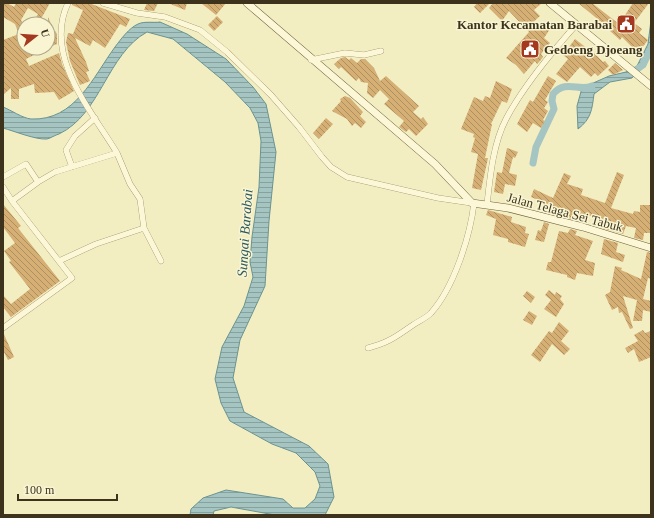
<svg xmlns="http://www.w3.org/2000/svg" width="654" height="518" font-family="Georgia,serif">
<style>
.water{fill:url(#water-rules);stroke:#6a9492}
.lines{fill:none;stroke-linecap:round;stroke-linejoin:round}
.canal{stroke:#a5c5c2;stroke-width:7}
.building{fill:url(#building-back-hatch)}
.street-casing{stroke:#8f7f57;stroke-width:6}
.secondary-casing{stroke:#71603a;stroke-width:8}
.street{stroke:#fcf8d7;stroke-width:5.5}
.secondary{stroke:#fcf8d7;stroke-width:7}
.labels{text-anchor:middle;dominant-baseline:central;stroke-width:3;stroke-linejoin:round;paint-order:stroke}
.poi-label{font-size:13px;font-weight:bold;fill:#3d331d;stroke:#f9f5d3;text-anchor:end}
.street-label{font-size:13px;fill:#3d331d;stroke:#f9f5d3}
.water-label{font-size:14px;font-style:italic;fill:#2a585e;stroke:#f9f5d3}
</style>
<defs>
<pattern id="water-rules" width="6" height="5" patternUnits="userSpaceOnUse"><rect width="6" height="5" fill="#a5c5c2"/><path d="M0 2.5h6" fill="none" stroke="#88a19d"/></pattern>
<pattern id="building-back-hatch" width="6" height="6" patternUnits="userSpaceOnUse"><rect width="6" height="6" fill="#d5af74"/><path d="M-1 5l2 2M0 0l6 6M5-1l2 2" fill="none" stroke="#ae8f5f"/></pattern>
</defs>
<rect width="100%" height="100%" fill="#f3edc2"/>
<path class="water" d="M651,20V45L643,65L632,78L610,82L594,94C592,110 591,119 578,129L577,106L582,88L609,76L626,72L637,66L648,44Z
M160,22L187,34L226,59L253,87L266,104L276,152L269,221L265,286L240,340L233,378L244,412L309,446L328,464L334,497L325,515H275L231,507L214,511L213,515H190L191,509L203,498L226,490L283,499L293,508H305L315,499L320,486L315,472L296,453L272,444L230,421L221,403L215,379L222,347L244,306L253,277L250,262L252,237L259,187L261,141L258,123L250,108L225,82L173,39L147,32C107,54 101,114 59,134C55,135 51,138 47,139C36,140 14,131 3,128V107C11,110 22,118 31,119C75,121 93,77 115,47C121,39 129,28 138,24C144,21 154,23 160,22Z"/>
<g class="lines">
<path class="canal" d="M636,70L643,65L651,48
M533,163L536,147L554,109L552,101L553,94C566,79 579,92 592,86"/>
</g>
<path class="building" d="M3,3H7L14,7L16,3H50L38,24H32L38,14L28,8L21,20L24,27V48H48L26,59L29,66L59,53L62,64L74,91L59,100L54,92L35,93L34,84L19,89V99H11V88L3,95V40L19,34L15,24L3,17Z
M72,3H89L130,19L126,27L120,24L105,48L93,40L90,46L75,38L86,62L89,71L86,72L90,81L80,85L70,61L66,42L68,33L73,34L83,10L72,5Z
M147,3H158L154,11L144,10Z
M168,3H187L185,10Z
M201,3H226L216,15Z
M477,3H490L480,13L474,7Z
M493,3H542L534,10L540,16L531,24L540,30L544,25L548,27L550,29L544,38L550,43L541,54L543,57L540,61L537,64L535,61L524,74L516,65L506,58L529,32L509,11L502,21L489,8Z
M578,3H592L619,24L633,3H649L634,23L642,29L639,33L648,40L638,53L622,37L620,40L610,31L611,30Z
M217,16L223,22L214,31L208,25Z
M48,17L54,31H55L57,34V44L52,46L48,38Z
M575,39L588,49L589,48L603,62L605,61L609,66L598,76L595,73L591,77L580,67L567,82L556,74L568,59L563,55Z
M345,57L349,60L351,58L357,63L361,59H365L374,68L380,81L386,76L419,106L413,112L421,119L423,117L428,124L416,136L409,129L406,132L399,127L404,121L384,104L389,99L380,90L373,98L367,93L368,83L361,82L359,78L356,81L341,67L339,69L334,64L341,58Z
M615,63L623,70L613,75L608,70Z
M548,76L556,81L545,100L548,102L544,108L548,111L543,120L545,121L541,128L533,123L527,132L517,124L530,100L533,102Z
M496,81L512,89L507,103L502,101L491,124H492L485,158H488L481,190L472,188L478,154L471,152L475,138L473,137L474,134L461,129L474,97L483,101L485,96L490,98Z
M345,96L350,98L363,112L360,116L366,122L361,128L355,123L352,126L347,119L332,111L341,101L340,99Z
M326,118L333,124L319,139L313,133Z
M507,148L518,152L515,158L513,157L509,173L517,175L515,186L505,184L503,194L494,192L497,172L502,173Z
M617,172L624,175L611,208L633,214L634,211L640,212V205H651V233H644L643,240L634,238L636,228L626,226L623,234L602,228L604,219L583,214L582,219L574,217L573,219L567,218L558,213L560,209L531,197L534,189L553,198L564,173L571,176L567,184L583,189L581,195L605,203Z
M3,204L21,226L18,228L60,281L11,317L3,307V295L11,304L30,289L9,262L11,261L4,251L15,243L3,227Z
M488,210L512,217L511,222L526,227L525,233L529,234L525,247L508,242V239L493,235L496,219L486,215Z
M544,222L549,224L544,242L535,240L538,230L541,231Z
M570,229L577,231L575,235L593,241L585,260L595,263L593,276L577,273L575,280L567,277V275L546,270L548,262H551L559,231L568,233Z
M604,239L618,243L616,252L625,255L623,262L601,254Z
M647,252L651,253V279L648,278L643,299L651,301V312L643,310L642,321H633L637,300L623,296L633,328L630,329L622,312L619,313L618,307L612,310L605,295L610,292L615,266L622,268L621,270L641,279Z
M549,290L555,295L556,292L562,296L560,299L564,304L556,317L544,309L551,300L545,295Z
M527,291L535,297L531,303L523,296Z
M529,311L537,316L532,325L523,320Z
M559,322L569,331L561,341L570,349L564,355L552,344L540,362L531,355L549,331L552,333Z
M643,330L645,333L651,331V357L639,362L634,349L628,353L625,348L638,341L634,335Z
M3,332L14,357L8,360L3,350Z"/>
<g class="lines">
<defs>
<path id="street" d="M103,3L137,13L165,17L200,30L227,52L271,95L299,127L322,157L331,167L347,177L438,198L472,203
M311,60L345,53L364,55L381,51
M117,153L130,184L140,199L144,228L161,261
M72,167L66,150L75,136L95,118
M3,177L26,164L38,182L55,172L117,153C91,110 43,56 68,3
M3,187L12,201L38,182
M487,205C490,177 493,144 506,119C524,85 551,53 576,25
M59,261L96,244L144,228
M3,328L72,278L12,201
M368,348C390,342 395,337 413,325C419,321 426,318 431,313C454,287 470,237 474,203"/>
<path id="secondary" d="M247,3L435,164L472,203L508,208L583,227L651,248
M550,3L651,86"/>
</defs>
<use href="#street" class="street-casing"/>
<use href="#secondary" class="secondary-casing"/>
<use href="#street" class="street"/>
<use href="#secondary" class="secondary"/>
</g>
<defs>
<symbol id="civic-square" viewBox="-11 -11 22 22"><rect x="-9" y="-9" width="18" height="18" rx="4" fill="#a53920" stroke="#f9f5d3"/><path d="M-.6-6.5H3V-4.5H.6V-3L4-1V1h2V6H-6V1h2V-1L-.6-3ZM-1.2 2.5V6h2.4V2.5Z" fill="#fff"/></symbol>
</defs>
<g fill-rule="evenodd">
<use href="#civic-square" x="615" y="13" width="22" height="22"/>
<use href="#civic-square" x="519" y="38" width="22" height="22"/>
</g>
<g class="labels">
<g class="poi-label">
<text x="612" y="24">Kantor Kecamatan Barabai</text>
<text x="544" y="49" text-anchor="start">Gedoeng Djoeang</text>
</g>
<g class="street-label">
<text transform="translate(565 212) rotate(15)">Jalan Telaga Sei Tabuk</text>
</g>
<g class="water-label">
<text transform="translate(245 233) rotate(-86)">Sungai Barabai</text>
</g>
</g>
<rect width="654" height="518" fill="none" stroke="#3d331d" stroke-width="8"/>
<g transform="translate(36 36) rotate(73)"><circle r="19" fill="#f9f5d3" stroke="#aea78a"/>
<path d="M0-3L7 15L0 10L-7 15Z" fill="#a53920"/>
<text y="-6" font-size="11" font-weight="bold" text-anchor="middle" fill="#3d331d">U</text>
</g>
<path d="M18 494v6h99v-6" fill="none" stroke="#3d331d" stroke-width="2"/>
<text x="24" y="494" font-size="12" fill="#3d331d" stroke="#f9f5d3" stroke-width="3" paint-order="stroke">100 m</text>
</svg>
